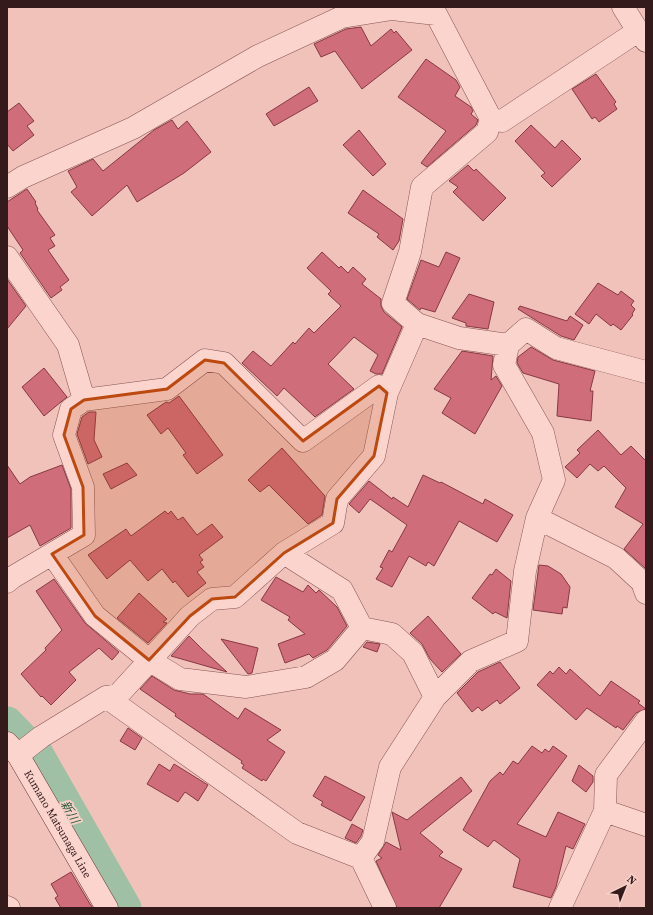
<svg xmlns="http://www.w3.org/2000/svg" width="653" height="915" font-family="'Source Serif 4','Noto Sans JP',serif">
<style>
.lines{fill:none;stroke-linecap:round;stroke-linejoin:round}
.river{stroke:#9fc0a4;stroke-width:33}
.building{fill:#d06d7a;stroke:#873844}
.minor-casing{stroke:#875454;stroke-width:23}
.tertiary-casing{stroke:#875454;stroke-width:23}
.secondary-casing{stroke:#683739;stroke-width:23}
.minor{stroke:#fbd4cd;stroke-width:22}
.tertiary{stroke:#fbd4cd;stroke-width:22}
.secondary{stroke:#fbd4cd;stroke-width:22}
.marked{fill:#bb4910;fill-opacity:0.2;stroke:#bb4910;stroke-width:3;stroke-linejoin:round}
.labels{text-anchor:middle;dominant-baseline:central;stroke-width:3.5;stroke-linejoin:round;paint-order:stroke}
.street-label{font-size:11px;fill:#351a1b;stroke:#f7d1c9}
.water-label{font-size:12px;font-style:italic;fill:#28563a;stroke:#f7d1c9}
</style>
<rect width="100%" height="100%" fill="#f0c2ba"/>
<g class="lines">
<path class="river" d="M7,723L37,754L125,908"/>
</g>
<path class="building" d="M361,27L371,46L391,29L394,33L396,31L412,50L362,89L335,51L321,57L314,44L346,29Z
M426,59L456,80L460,87L455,96L471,107L473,111L471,114L478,120L476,125L427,167L421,163L446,131L398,97Z
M596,74L616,102L614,104L617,109L599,122L595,117L592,119L572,89Z
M309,87L318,101L274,126L266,114Z
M19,103L34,121L27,126L34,135L13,151L7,144V112Z
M172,120L178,129L187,121L211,152L184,173L137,202L127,185L92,216L71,192L77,187L68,171L93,159L103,171L154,130Z
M531,125L555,148L562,140L581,159L552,187L541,176L545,173L515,141Z
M359,130L386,164L373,176L343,145Z
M468,165L474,171L476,169L506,198L483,221L453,192L458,187L449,181Z
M27,189L36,202L35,203L38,209L37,210L55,235L50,238L55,246L48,250L69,280L60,287L62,290L51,298L20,253L23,250L7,226V202Z
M363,190L403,219L399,241L393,250L377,237L379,234L348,213Z
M322,252L339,268L341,266L348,273L353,267L366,279L362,284L381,299V306L384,312L402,327L382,374H376L370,371L378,355L354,337L328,364L354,389L315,417L284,388L277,396L242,363L253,351L271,366L293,342L295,344L309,328L314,333L341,306L328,294L331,291L307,268Z
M446,252L460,258L435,312L421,308L420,310L407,299L421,260L439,267Z
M7,279L26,306L7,329Z
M598,283L618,295L621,291L634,301L631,305L635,309L632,314L633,315L621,330L613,324L611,326L596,314L589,324L575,314Z
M469,294L494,302L488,329L466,326V323L452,318Z
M520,306L567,321L570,316L583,325L574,340L561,336L518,309Z
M531,347L553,360L595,371L590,391H593L591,421L557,416L559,384L523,373L517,363L518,357Z
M462,351L493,356L491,380L496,376L502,386L475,434L442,413L451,398L434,389Z
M44,368L67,397L44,416L22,387Z
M179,396L223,455L197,474L183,455L186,453L168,428L161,434L147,415L166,402L169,403Z
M89,412H96L94,440L102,457L88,464L77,434L82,417Z
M598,430L621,455L631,446L646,461V569L624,549L643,524L615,507L626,488L604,466L598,471L590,464L577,478L565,467L580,453L577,450Z
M282,448L325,496L322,515L308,524L269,485L260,492L248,480Z
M127,463L137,475L111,489L103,474Z
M7,465L20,484L30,477L62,465L71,489V528L40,546L30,525L7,538Z
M423,475L440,483L441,482L483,504L485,499L513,515L497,542L459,521L434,566L428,562L426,566L409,556L392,587L376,579L383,568L380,567L389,550L392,552L407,525L370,499L359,513L349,504L369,481L392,499L393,497L408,507Z
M165,511L168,514L171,511L178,520L183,517L197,535L212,524L223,537L199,555L203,560L200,562L204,567L197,572L206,583L188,597L175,581L173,583L162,569L148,581L130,560L107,579L88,555L126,529L131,536Z
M539,565L548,566L561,574L570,587L567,608L563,607L562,614L533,610Z
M496,569L511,581L507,618L495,612L493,614L472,598L490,574L492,575Z
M276,577L303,592L308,585L316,593L319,590L337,607L347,626L327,650L313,658L309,654L285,663L278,644L305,634L288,620L290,617L261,600Z
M54,579L85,623L119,652L112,660L99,648L69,672L76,680L51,705L42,696L41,697L21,674L46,650L45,648L62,630L36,591Z
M139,593L167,619L163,622L167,623L148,643L117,618Z
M428,616L461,654L442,672L430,659L422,644L410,633Z
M189,636L202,649L227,672L171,656Z
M221,639L258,648L252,673L248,674Z
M367,642L380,644L377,652L363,647Z
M500,662L520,688L500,704L497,700L482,711L478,707L472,712L457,693L478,672Z
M559,667L566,674L570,669L600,696L611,681L640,701L638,703L646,709L636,713L623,730L617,726L616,728L587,708L576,720L537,685L550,671L553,674Z
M152,676L174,690L190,694H203L238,719L245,708L281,730L267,740L285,752L266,781L263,779L262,781L242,768L244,765L241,763L242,761L175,716L176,714L140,689Z
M128,728L142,738L135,750L120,741Z
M532,746L542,753L545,749L549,752L553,746L567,756L517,824L546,837L558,812L585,824L573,849L566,846L556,887L551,898L513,887L520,859L494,840L488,847L463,830L490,781L500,772L503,775L513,761L518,764Z
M159,764L170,771L174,764L208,785L198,801L185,792L178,802L147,784Z
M579,765L593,776V782L586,792L572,781Z
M325,776L365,797L351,821L321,805L323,802L313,796Z
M461,777L472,791L420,833L443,852L439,856L462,869L439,908H397L376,861L382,858L378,855L386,842L401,850L392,812L407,820Z
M352,824L363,830L361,836L356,843L345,838Z
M71,872L90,904L93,908H61L55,898L58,896L51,884Z"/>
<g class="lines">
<defs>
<path id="minor" d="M623,7L638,31
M7,187L23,177L133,128L258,56L342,17L392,9L436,14L491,119L502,121L638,31L646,41
M7,257L68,345L84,400L167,389L205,360L224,363L303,441L379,386L387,393
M417,324L459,338L508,345L526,329L556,348L646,372
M537,518L616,558L642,582L646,593
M284,553L342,590L362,628L392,634L413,653L435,697
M52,554L95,616L149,660L180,679L246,687L306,677L335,660L362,628
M7,582L13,577L84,535L83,487L64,435L71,409L84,400
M106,697L118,695L190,616L212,599L235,597L284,553L333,523L337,499L374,456L387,393L417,324L393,303L410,252L422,187L487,132L491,119
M18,755L41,737L106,697L297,833L361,858L385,908
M605,811L646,825
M361,858L373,841L390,767L435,697L471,661L517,641L525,571L537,518L554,480L543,433L504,365L508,345
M560,908L605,811L606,775L646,721"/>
<path id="tertiary" d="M7,907L9,908"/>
<g id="secondary">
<path id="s1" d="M7,743L18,755L107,908"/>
</g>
</defs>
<use href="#minor" class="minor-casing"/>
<use href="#tertiary" class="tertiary-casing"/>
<use href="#secondary" class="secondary-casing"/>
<use href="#minor" class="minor"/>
<use href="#tertiary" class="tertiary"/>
<use href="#secondary" class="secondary"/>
</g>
<path class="marked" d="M205,360L224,363L303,441L379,386L387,393L374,456L337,499L333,523L284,553L235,597L212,599L190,616L149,660L95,616L52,554L84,535L83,487L64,435L71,409L84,400L167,389Z"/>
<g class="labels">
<g class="street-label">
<text stroke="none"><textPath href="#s1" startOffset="96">Kumano Matsunaga Line</textPath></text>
</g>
<g class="water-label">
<text transform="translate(70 812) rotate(60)">新川</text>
</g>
</g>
<rect width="653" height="915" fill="none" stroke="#351a1b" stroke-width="16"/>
<g transform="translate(625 887) rotate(43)" stroke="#f7d1c9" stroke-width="3" paint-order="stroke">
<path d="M0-3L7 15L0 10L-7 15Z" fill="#351a1b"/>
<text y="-6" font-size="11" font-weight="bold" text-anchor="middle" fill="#351a1b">N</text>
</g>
</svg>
